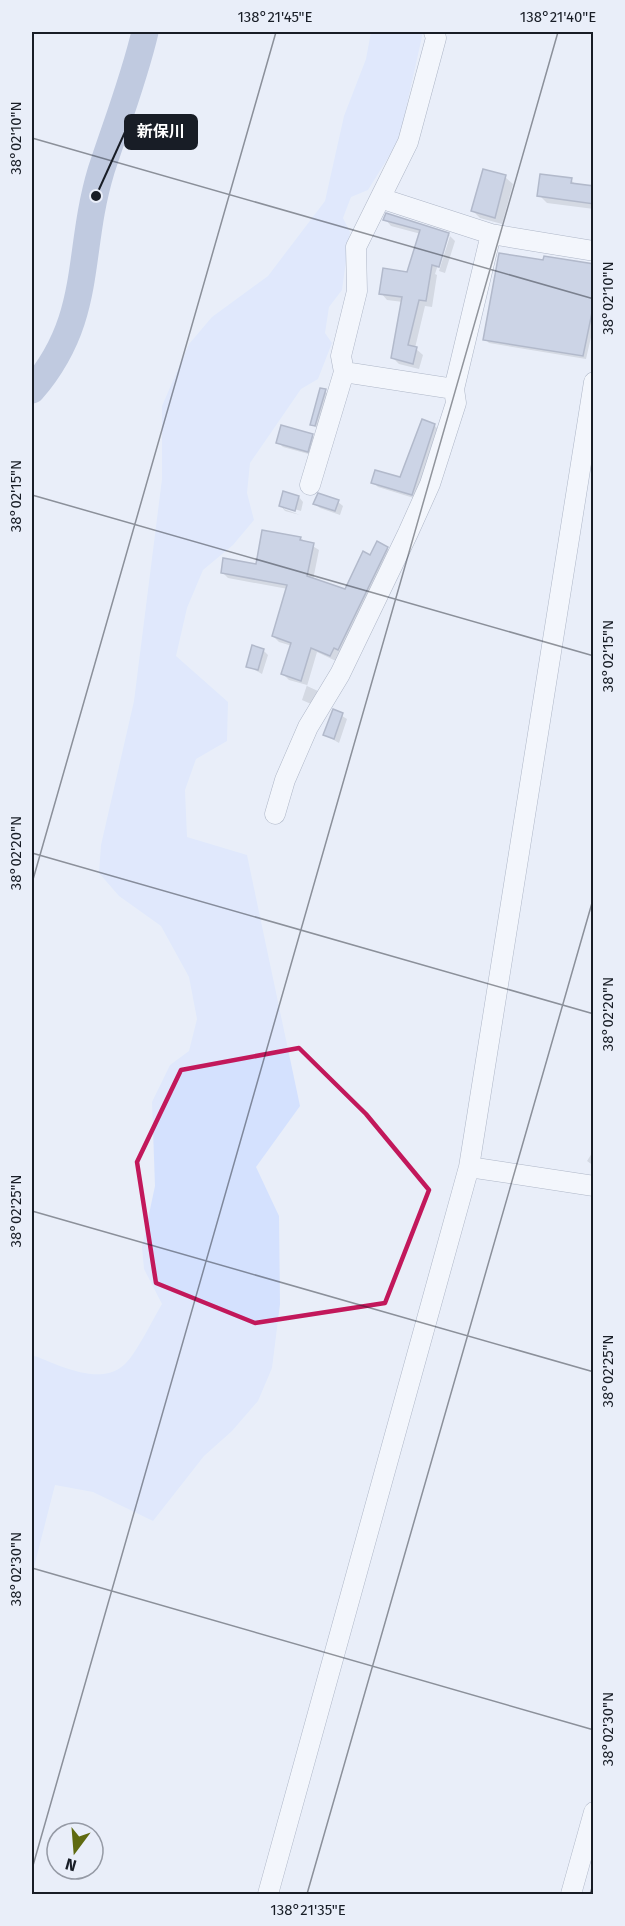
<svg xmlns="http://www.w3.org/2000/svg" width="625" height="1926" font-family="'Fira Sans','Noto Sans JP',sans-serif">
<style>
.green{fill:#d4e1fe}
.shadow{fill:#0003}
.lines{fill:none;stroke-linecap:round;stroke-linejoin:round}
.river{stroke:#8f9ec1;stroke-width:27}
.building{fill:#a8b3ce;stroke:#6f7992;stroke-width:1.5}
.minor-casing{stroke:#67728a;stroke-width:21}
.minor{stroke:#fff;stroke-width:20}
.marked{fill:none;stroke:#c2185b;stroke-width:4.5;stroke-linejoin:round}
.ticks{fill:none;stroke:#181d26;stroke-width:1.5;stroke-opacity:0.45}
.leader{fill:none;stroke:#181d26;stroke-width:2}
.callout-dot{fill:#181d26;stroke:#e9eef9;stroke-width:2}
.callout{fill:#181d26;stroke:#181d26;stroke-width:2}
.callout-label{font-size:16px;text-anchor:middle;font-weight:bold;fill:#fff}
.neatline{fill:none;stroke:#181d26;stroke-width:2}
.ticks-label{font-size:15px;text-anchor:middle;fill:#181d26}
</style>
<rect width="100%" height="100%" fill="#e9eef9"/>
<path class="green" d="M371,32H423L399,140L368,190L351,197L343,218L350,232L342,290L329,307L325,333L332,343L318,379L301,389L250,463L247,493L254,520L233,545L203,570L187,608L176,656L228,702L227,741L196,759L185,790L187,837L247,855L300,1106L256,1167L279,1216L280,1304L272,1368L258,1401L232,1431L204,1456L153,1521L93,1492L55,1485L32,1575V1355C57,1364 101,1388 125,1364C136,1354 153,1319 162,1304L144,1269L142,1247L155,1186L152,1102L170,1065L189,1051L197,1019L189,977L161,926L119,896L99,873L101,845L134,701L162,479V406L189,344L212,317L268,276L325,201L344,116L366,59Z"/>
<path class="shadow" d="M505,177L513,184L502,224L480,218L472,210Z
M571,180L577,186L594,188V209L547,203L539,195Z
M385,219L448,234L455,241L445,273L439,271L450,236H447L435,274L437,275L432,307L425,306L415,348L423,355L419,369L399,364L392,357L403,302L387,300L381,293L408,273L421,234L391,226Z
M594,266V324L586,359L489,343L485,339Z
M325,391L330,396L320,430L311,424Z
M434,425L439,430L417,499L378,487L373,482L401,479Z
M312,435L317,440L312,455L283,447L278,442Z
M299,497L303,502L301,511L284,506V509L300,515L285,511L281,506Z
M338,502L343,506L340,515L320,508L315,504Z
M300,538L319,550L313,580L346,591L371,557L387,548L393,554L336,661L317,652L307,686L318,691L311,704L302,700L307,685L289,680L283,674L292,646L279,642L273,636L288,589L228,578L222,572L258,565Z
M263,650L268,655L262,674L248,666Z
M334,711L347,719L339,743L325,735Z
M594,1150V1166L587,1161Z"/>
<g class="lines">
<path class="river" d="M32,390C94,318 76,254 101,171C116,125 134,79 145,32"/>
</g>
<path class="building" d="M483,169L506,175L495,218L471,211Z
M540,174L572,178L571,183L594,186V204L537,196Z
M386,213L449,233L439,267L432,265L426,301L419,300L408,345L417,347L413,364L391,358L402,297L379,294L383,268L407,272L420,230L383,220Z
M499,253L543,260L544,256L594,264V303L583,356L483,340Z
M320,388L326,389L315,426L310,425Z
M422,419L435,424L412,495L371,483L375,470L400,477Z
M281,425L313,434L308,452L276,443Z
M283,491L299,496L295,511L279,506Z
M318,493L339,500L335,511L313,504Z
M262,530L301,537L300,540L314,543L307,576L345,589L363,551L370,555L377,541L388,547L338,650L334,648L330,656L311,648L301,681L281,674L291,643L272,636L287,585L221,573L223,558L256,564Z
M252,645L264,649L258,670L246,667Z
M333,709L343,713L334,739L323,735Z"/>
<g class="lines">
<defs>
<path id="minor" d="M434,32L436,38L408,142L356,247L357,291L341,356L344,372L454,389
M380,198L491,234L594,251
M310,485L344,372
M275,814L285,780L308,727L340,674L408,533L430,484L456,403L454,389L491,234
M469,1167L594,1186
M268,1894L469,1167L594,382
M571,1894L594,1812"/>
</defs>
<use href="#minor" class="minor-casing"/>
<use href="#minor" class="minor"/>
</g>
<path d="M0 0H625V1926H0ZM299,1048L366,1114L429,1190L385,1303L255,1323L156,1283L137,1162L181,1070Z" fill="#e9eef9" fill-opacity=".55" fill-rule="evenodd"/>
<path class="marked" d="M299,1048L366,1114L429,1190L385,1303L255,1323L156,1283L137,1162L181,1070Z"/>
<path class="ticks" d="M32,138L594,299M32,495L594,656M32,853L594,1014M32,883L276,32M32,1211L594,1372M32,1568L594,1730M32,1869L558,32M307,1894L594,896M590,1894L594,1882"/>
<path class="leader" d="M96 196L125 132"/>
<circle class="callout-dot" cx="96" cy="196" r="6"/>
<rect class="callout" x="125" y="115" width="72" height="34" rx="6"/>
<g class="callout-label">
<text x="161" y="137">新保川</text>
</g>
<rect width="625" height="1926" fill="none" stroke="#e9eef9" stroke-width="66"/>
<g transform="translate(75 1851) rotate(196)"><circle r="28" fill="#e9eef9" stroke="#959aa5" stroke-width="1.5"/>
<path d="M0-4.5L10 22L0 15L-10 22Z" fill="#5f6a10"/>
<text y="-9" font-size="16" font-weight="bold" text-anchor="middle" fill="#181d26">N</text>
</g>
<rect x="33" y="33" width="559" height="1860" class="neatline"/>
<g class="ticks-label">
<text x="275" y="22">138°21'45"E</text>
<text x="558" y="22">138°21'40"E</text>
<text transform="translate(16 138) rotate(-90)" y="5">38°02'10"N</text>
<text transform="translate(608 298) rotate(-90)" y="5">38°02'10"N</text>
<text transform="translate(16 496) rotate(-90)" y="5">38°02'15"N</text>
<text transform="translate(608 656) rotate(-90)" y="5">38°02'15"N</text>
<text transform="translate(16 853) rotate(-90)" y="5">38°02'20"N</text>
<text transform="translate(608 1014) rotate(-90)" y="5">38°02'20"N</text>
<text transform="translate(16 1211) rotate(-90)" y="5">38°02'25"N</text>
<text transform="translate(608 1371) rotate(-90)" y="5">38°02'25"N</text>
<text transform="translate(16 1569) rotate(-90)" y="5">38°02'30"N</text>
<text transform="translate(608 1729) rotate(-90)" y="5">38°02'30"N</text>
<text x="308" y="1915">138°21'35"E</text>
</g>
</svg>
